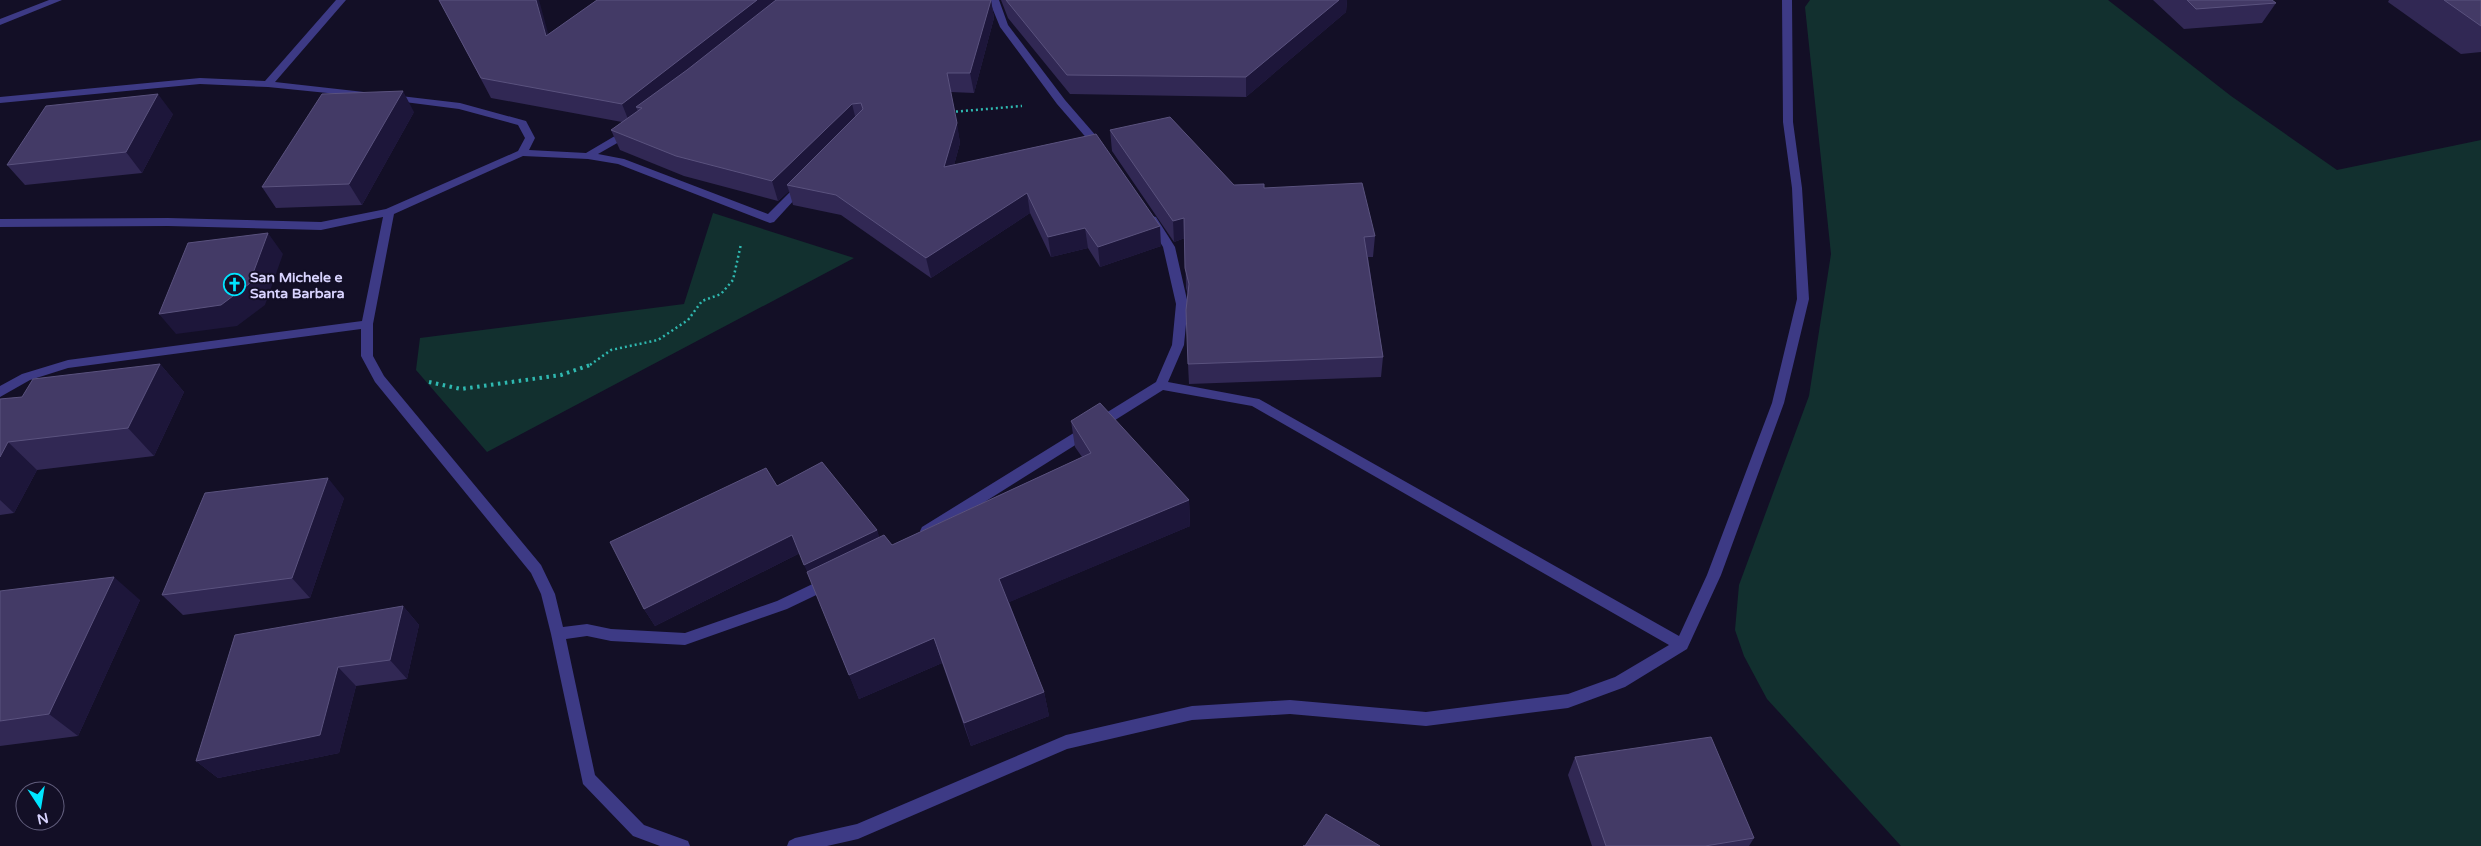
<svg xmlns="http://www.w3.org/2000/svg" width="2481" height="846" font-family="'Varela Round',sans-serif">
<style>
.green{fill:#12302f}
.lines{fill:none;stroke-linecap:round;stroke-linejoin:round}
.path-far1{stroke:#2fb8b0;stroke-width:2.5;stroke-dasharray:2 3;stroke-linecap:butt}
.path{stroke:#2fb8b0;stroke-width:4;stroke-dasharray:2.5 4.5;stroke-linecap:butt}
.minor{fill:#3d3a85;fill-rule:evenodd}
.wall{fill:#312854}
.shaded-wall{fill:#1d163a}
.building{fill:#433a66;stroke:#5a527e}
.labels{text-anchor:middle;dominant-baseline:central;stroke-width:4;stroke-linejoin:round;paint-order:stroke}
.poi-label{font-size:14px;font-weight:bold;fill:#d9d4ff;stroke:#130f26;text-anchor:start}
</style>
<rect width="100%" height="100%" fill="#130f26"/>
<path class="green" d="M1810,0H2108L2231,96L2337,170L2481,140V846H1901L1767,699L1744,656L1735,630L1739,585L1809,396L1831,254L1805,7Z
M713,213L854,258L487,452L416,370L420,338L684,304Z"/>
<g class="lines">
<path class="path-far1" d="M951,112L1022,106
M590,365L611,350L658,340L688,320L702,301L721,294L733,280L741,244"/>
<path class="path" d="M429,382L461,389L561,375L593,364"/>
<path class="minor" d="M49,0H62L0,25V19Z
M336,0H346L275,82L364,92L369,95L367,97L268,87L200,84L0,103V97L200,78L265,81Z
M989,0H999L1008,25L1065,100L1104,145V149H1096L1057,104L1000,27Z
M1782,0H1792L1793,122L1802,188L1809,299L1784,403L1721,575L1687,649L1625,687L1568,708L1426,726L1290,714L1192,720L1067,749L858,839L827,846H787L789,841L795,838L857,824L1066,735L1192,706L1290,700L1426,712L1568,694L1615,677L1669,645L1252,406L1163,390L932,535L927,536L922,535L920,531L922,527L1156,382L1172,345L1176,304L1163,247L1147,220L1152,216L1156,217L1175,247L1188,304L1184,345L1168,382L1259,399L1679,636L1707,575L1772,403L1797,299L1792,188L1783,122Z
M392,95L460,103L526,121L535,138L529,150L586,153L625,130H633V134L598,154L624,159L768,214L798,184L802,183L807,186L774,222L770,223L618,164L588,159L523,156L394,214L373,324V356L384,376L541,565L555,594L563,627L587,624L611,629L685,633L777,601L823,579L828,577L833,579L835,583L833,587L787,609L685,645L611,641L587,636L566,639L595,775L644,825L688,841L690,846H660L633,836L583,784L551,634L541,594L531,573L375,382L361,356V329L68,368L30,380L0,397V386L22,374L68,360L362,321L383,217L321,230L168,226L0,227V219L168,218L321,222L386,209L518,151L525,138L518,125L459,109L389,100L387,98Z"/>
</g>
<path class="wall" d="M439,0L549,34L597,0H991L994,18L974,93L951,92L960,143L954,165L1161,246L1100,267L1088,248L1051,257L1030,213L931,278L841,215L793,205L789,191L778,201L684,176L620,150L611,130L622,122L491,98Z
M1001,0H1347L1346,12L1246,97L1070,94L1008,18Z
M2153,0H2272L2276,3L2262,23L2184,29Z
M2389,0H2481V52L2461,54L2388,2Z
M414,112L362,205L276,208L262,187Z
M173,114L142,173L25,185L7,165Z
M1110,130L1234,185L1264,188L1375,236L1373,257H1368L1383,357L1381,377L1189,384L1188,364V295L1186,288L1185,238L1174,242L1112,151Z
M160,364L184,392L154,456L37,470L14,513L0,515V399L22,397Z
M1071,421L1189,500L1190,526L1009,602L1044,692L1049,716L971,746L942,663L859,699L800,553L655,626L644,609L777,486L877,530L879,538L892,545L1082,457L1075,447Z
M344,498L310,598L183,615L162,595Z
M0,591L140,600L78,736L0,746Z
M403,606L419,625L407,679L356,686L339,753L218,778L196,761Z
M1575,757L1754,838L1749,846H1592L1568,775Z"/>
<path class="shaded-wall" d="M536,0H539L554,55L546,36Z
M757,0H782L642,108L636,107L640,116L630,124L622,104Z
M991,0L994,18L974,93L970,73Z
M1339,0H1347L1346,12L1246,97V77Z
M403,91L414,112L362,205L349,184Z
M158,94L173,114L142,173L126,152Z
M852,104L857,124L787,185L789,191L778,201L772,181Z
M957,123L960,143L948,187L944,167Z
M1027,193L1030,213L931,278L926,258Z
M1184,218L1185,238L1174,242L1173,221Z
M1160,226L1161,246L1100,267L1098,247Z
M1085,228L1088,248L1051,257L1048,237Z
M268,233L283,254L265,305L237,326L176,334L159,314Z
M160,364L184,392L154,456L128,428Z
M8,442L37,470L14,513L0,500V457Z
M328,478L344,498L310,598L292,578Z
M1189,500L1190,526L1005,604L999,579Z
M877,530L883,548L812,582L804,565Z
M792,535L800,553L655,626L644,609Z
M114,577L140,600L78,736L49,714Z
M403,606L419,625L407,679L390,660Z
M934,638L942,663L859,699L849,675Z
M338,667L356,686L339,753L218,778L196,761Z
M1044,692L1049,716L971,746L964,723Z"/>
<path class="building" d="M439,0H536L546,36L597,0H757L622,104L481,78Z
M776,0H991L970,73H947L957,123L944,167L1096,134L1160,226L1098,247L1085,228L1048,237L1027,193L926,258L836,195L787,185L863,109L861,103L852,104L772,181L676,156L611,130L642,108L636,107L687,70Z
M1006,0H1339L1246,77L1067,75Z
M2187,0H2272L2276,3L2196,9Z
M2444,0H2481V26Z
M403,91L349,184L262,187L322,94Z
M158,94L126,152L7,165L46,106Z
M1170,117L1234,185L1264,184V188L1362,183L1375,236L1364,237L1383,357L1188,364L1186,310L1189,284L1185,268L1184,218L1173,221L1110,130Z
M268,233L249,284L221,305L159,314L188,243Z
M160,364L128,428L8,442L0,457V399L22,397L33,379Z
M1100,403L1189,500L999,579L1044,692L964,723L934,638L849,675L807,572L884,535L892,545L1091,453L1071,421Z
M822,462L877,530L804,565L792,535L644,609L610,542L766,468L777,486Z
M328,478L292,578L162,595L205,493Z
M114,577L49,714L0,721V591Z
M403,606L390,660L338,667L320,735L196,761L235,635Z
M1711,737L1754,838L1705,846H1606L1575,757Z
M1326,814L1380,846H1303H1305Z"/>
<defs>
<symbol id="church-ring" viewBox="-11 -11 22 22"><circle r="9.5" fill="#130f26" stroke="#00e5ff" stroke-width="1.5"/><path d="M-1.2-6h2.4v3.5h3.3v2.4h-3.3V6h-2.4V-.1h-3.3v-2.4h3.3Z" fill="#00e5ff"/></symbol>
</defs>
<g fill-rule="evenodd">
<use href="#church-ring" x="222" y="272" width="25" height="25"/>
</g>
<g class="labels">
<g class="poi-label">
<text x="250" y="277">San Michele e<tspan x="250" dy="16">Santa Barbara</tspan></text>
</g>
</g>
<g transform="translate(40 806) rotate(168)"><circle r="24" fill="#130f26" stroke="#625e7d"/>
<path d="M0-4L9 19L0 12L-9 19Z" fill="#00e5ff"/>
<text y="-8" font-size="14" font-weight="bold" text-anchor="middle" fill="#d9d4ff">N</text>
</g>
</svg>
